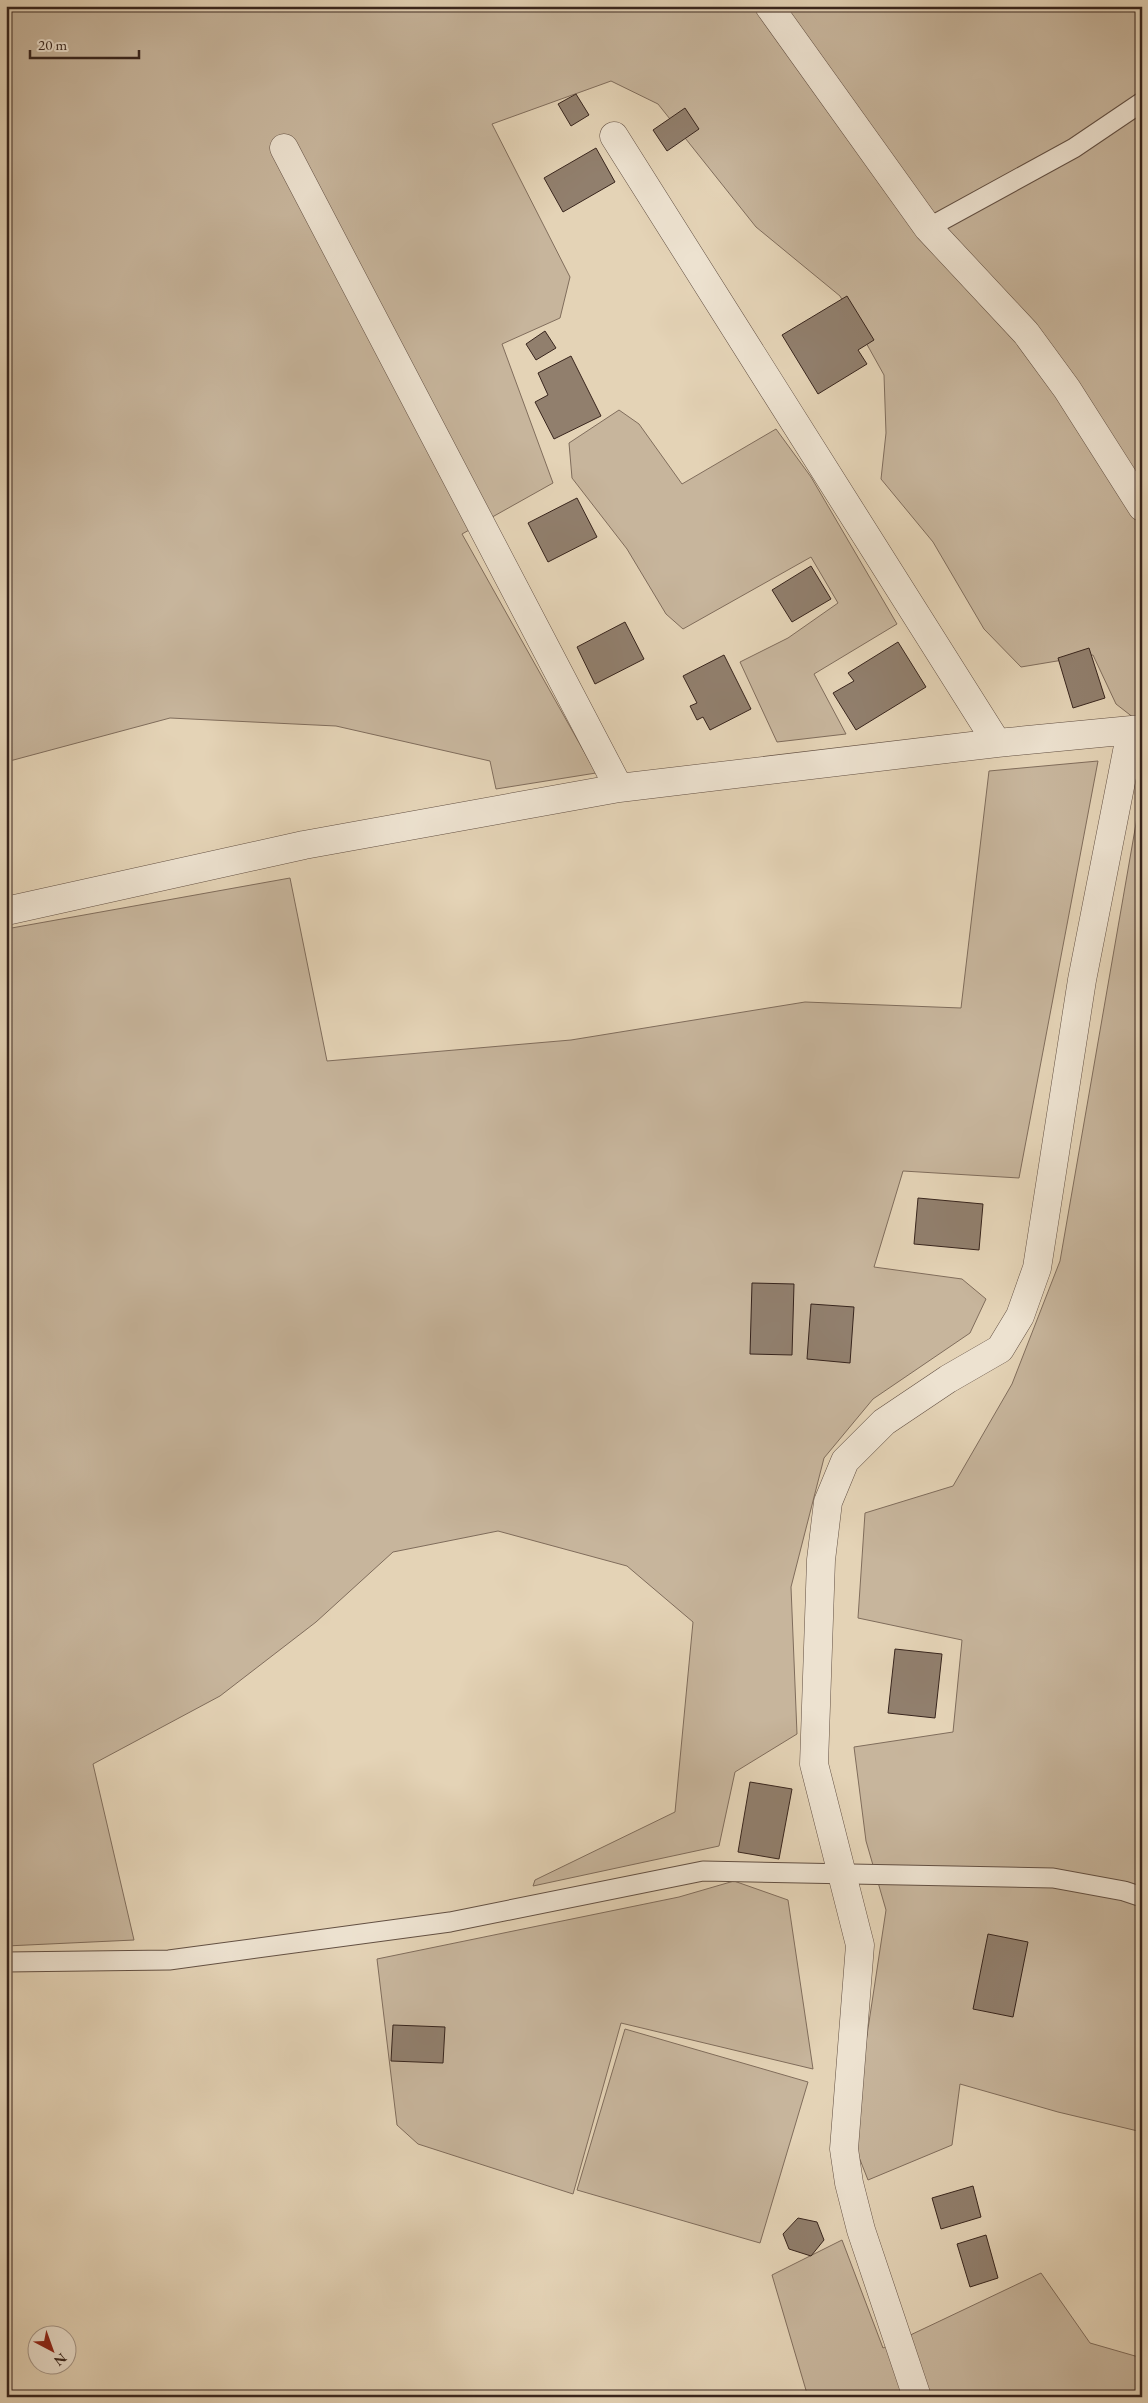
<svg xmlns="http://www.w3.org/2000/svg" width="1148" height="2403" font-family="'EB Garamond',serif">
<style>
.green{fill:#c7b59c;stroke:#806d5c}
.building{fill:#917f6d;stroke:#38251d}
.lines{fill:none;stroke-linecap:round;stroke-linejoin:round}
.service-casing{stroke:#635043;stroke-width:21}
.minor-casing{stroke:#635043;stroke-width:29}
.service{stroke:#ede2d0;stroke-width:19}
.minor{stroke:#ede2d0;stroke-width:28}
</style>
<rect width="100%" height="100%" fill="#e4d3b6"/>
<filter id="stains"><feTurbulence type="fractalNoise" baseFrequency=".004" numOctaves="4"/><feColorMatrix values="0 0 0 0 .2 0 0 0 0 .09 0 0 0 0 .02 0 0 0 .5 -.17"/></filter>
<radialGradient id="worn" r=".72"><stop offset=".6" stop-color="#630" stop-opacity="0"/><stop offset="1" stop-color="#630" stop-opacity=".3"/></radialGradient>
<path class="green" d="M6,6H1142V716L1134,718L1116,704L1093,655L1021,667L984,629L933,542L881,479L886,433L884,375L840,296L756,227L658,104L611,81L492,124L570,277L560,318L502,344L553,483L462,534L596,773L496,789L490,761L336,726L170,718L6,762Z
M619,410L639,424L682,484L776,429L811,477L897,624L814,674L846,734L777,742L740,662L788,638L838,603L811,557L683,629L666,614L627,549L572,478L569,443Z
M1098,761L1019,1178L903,1171L874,1267L962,1279L986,1299L970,1333L873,1399L824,1458L791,1587L797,1734L735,1772L719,1846L533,1886L535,1880L675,1812L693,1622L627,1566L498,1531L393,1552L316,1622L220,1696L93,1764L134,1940L6,1946V929L290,878L327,1061L571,1040L805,1002L961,1008L989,771Z
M1142,789V2132L1058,2112L960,2084L952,2145L868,2180L855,2147L861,2075L886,1910L866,1841L854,1747L953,1732L962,1640L858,1618L865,1513L953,1486L1012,1384L1060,1261Z
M734,1881L788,1900L813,2069L621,2023L573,2194L418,2144L397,2125L377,1959L679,1897Z
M625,2029L808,2082L760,2243L577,2190Z
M842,2240L883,2348L1041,2273L1090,2343L1142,2358V2397H808L772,2275Z"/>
<path class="building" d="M576,94L589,115L571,126L558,104Z
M685,108L699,129L667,151L653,130Z
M596,148L615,182L563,212L544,178Z
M847,296L874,340L858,350L867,364L818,394L782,335Z
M545,331L556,348L536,360L526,344Z
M571,356L601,416L554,439L535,402L548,395L538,373Z
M577,498L597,537L548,562L528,523Z
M811,566L831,599L792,622L772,590Z
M625,622L644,659L595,684L577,647Z
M898,642L926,687L856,730L833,693L854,681L848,673Z
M1089,648L1105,698L1073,708L1058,658Z
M724,655L751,709L710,730L703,717L697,720L690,706L697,703L683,676Z
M918,1198L983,1204L979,1250L914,1244Z
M752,1283L794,1284L792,1355L750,1354Z
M811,1304L854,1307L850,1363L807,1359Z
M895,1649L942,1654L935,1718L888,1713Z
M750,1782L792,1789L779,1859L738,1852Z
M988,1934L1028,1942L1013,2017L973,2009Z
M393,2025L445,2027L443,2063L391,2061Z
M973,2186L981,2217L941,2229L932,2198Z
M798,2218L817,2222L824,2240L811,2256L789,2249L783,2234Z
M986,2235L998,2278L970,2287L957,2244Z"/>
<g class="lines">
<defs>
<path id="service" d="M928,228L1074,148L1142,102
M6,1962L169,1960L450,1922L703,1871L1053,1878L1124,1891L1142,1897"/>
<path id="minor" d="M769,6L928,228L1026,333L1067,389L1142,507
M614,136L997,743
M284,148L619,788
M6,911L304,845L619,788L997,743L1142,729
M917,2397L861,2230L849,2183L844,2149L860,1945L814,1764L821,1560L828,1502L845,1461L884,1422L948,1379L1000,1349L1020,1316L1037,1268L1082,980L1131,731"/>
</defs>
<use href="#service" class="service-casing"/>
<use href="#minor" class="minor-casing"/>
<use href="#service" class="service"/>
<use href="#minor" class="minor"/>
</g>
<rect width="1148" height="2403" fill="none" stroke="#e4d3b6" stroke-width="25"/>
<rect x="8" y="8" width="1133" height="2388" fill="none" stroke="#38251d" stroke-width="2.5"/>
<rect x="12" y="12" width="1123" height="2378" fill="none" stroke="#38251d"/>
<g transform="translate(52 2350) rotate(139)"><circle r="24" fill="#ede2d0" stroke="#a59688"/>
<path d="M0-4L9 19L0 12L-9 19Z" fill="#8f2418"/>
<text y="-8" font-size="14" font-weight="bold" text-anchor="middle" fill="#38251d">N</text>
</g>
<path d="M30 50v8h109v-8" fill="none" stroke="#38251d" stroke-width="2.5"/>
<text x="38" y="50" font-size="15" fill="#38251d" stroke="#ede2d0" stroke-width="4" paint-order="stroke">20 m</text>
<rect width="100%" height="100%" filter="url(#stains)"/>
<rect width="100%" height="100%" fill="url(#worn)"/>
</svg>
